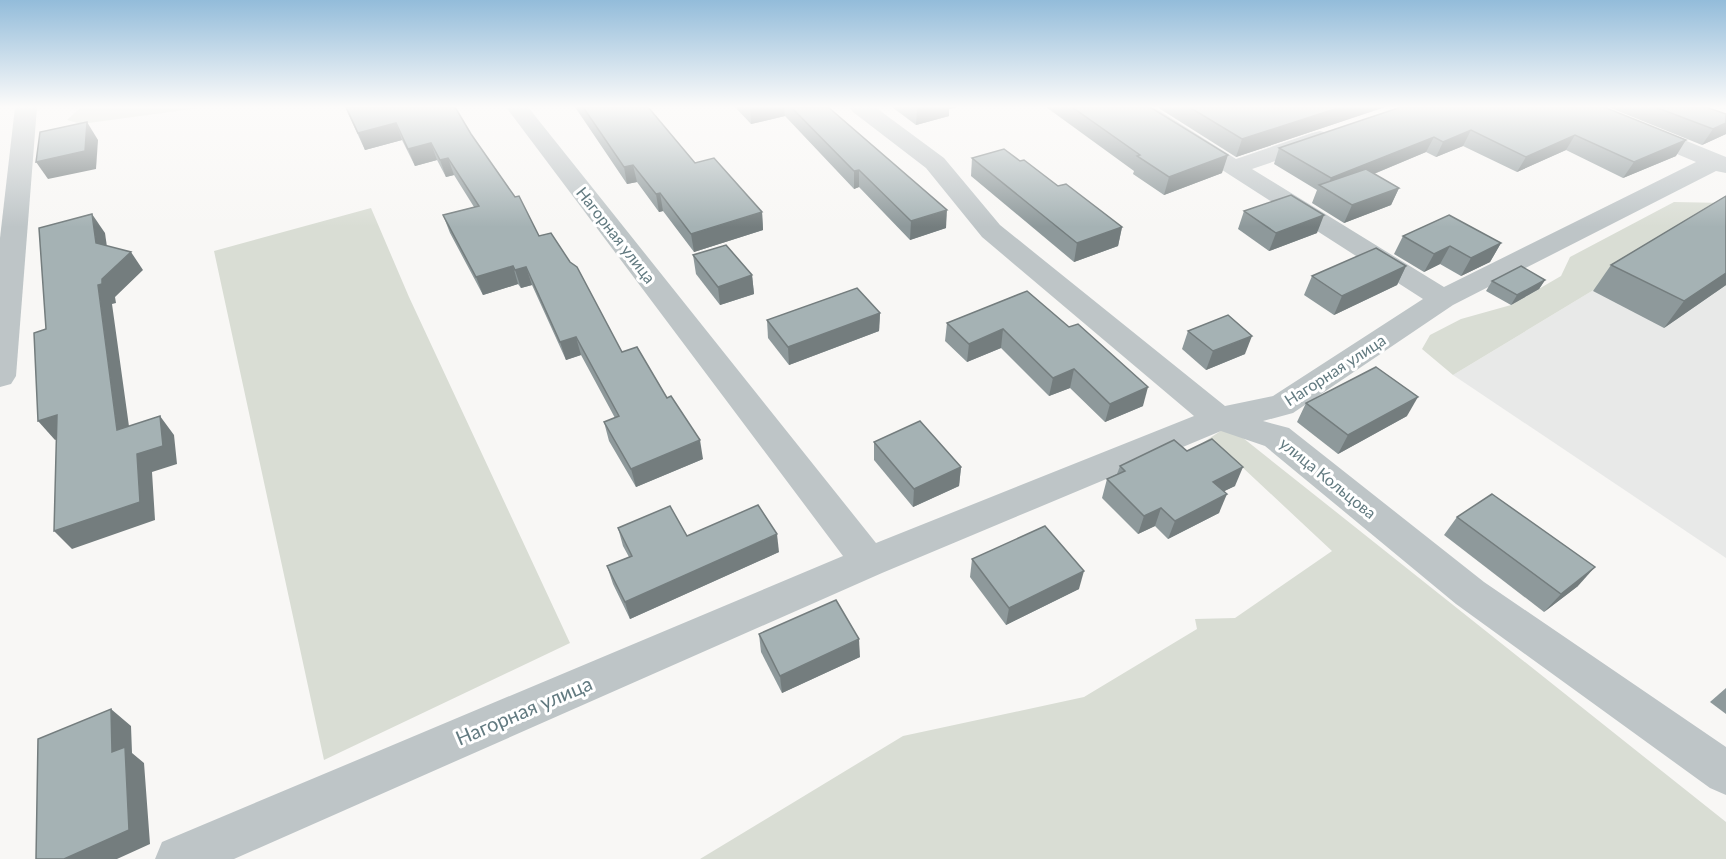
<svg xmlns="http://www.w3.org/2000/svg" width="1726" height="859" font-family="Lato,sans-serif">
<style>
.built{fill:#e8e9e8}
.green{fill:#d9ddd4}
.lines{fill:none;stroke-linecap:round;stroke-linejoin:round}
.minor{fill:#bec5c7;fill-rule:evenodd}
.wall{fill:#8e999b}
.shaded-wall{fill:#747d7e}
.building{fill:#a5b2b4;stroke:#747d7e;stroke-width:1.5}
.labels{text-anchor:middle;stroke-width:6;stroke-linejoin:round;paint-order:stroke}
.street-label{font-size:16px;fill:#627a80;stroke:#fff}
.near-street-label{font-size:20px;fill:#627a80;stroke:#fff}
</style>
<rect width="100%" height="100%" fill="#f8f7f5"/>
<!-- built -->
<path class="built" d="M1726 210V558L1453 375Z"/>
<!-- green -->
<g class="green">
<path d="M81 107H207L81 124 67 120Z"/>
<path d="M1674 202 1726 203V210L1453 375 1422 349 1430 335 1461 319 1511 305 1561 276 1570 257Z"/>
<path d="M371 208 409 297 570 643 324 760 214 251Z"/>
<path d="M1228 426 1726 822V859H700L903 736 1084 697 1197 629 1195 619 1235 618 1332 551 1225 451 1198 446Z"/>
</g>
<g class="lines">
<!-- minor -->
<g class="minor">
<path d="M15 107H37L16 376 11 384 0 387V238Z"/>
<path d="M506 107H528L876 543 1194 416 982 237 926 168 853 112 850 107H875L944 158 1000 225 1225 406 1273 396 1423 299 1132 112 1129 107H1154L1236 159 1312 133 1320 131 1328 133 1332 138 1328 143 1252 169 1444 287 1696 162 1577 112 1574 107H1603L1726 157V173L1716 171 1453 305 1293 413 1263 421 1289 428 1484 582 1726 747V795L1710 788 1456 604 1265 446 1221 431 882 573 234 859H155L162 842 843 556Z"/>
</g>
</g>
<!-- wall -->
<g class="wall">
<path d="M345 107H455L471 134 539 236 622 352 703 459 636 487 609 441 604 422 615 418 581 355 566 360 532 285 521 288 518 284 483 295 450 233 443 215 474 207 454 175 446 177 437 160 415 166 402 140 365 150Z"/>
<path d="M575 107H648L695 163 762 212 763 230 694 252 663 211 659 212 637 182 627 184Z"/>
<path d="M735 107H828L946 228 910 240 859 187 854 189 785 116 751 124Z"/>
<path d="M892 107H957L949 109V116L916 125Z"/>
<path d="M1046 107H1150L1222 173 1164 195 1133 174 1134 171Z"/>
<path d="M1157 107H1385L1236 157Z"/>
<path d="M1604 107 1676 156 1623 178 1566 150 1517 172 1463 146 1436 157 1426 152 1374 174 1399 188 1391 205 1344 223 1312 203 1317 190 1274 164 1279 148Z"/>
<path d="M1608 107H1706L1726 114V134L1702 145Z"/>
<path d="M972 158 1020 161 1122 227 1118 246 1074 262 971 176Z"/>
<path d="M1726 196V285L1664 328 1593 291 1611 265Z"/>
<path d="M1244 211 1317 233 1269 251 1238 229Z"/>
<path d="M1403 236 1501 243 1490 262 1461 276 1440 264 1424 272 1394 254Z"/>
<path d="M693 255 752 275 754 294 720 305 696 274Z"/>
<path d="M1406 266 1397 285 1334 315 1304 295 1312 276Z"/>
<path d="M1545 280 1539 289 1511 305 1486 291 1492 281Z"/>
<path d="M1027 291 1143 406 1105 422 1070 388 1049 396 1001 348 967 362 945 341 947 323Z"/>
<path d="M880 313 879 331 789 365 768 338 767 320Z"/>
<path d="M1188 331 1245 354 1206 370 1182 349Z"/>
<path d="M1306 403 1407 416 1338 454 1297 422Z"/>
<path d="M874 442 961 467 959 486 913 507 874 460Z"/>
<path d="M1187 451 1235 486 1224 491 1219 513 1168 539 1155 526 1138 534 1102 498 1107 479 1117 474 1120 466Z"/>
<path d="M1457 517 1578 586 1544 612 1444 535Z"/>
<path d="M618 528 687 536 779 552 630 619 613 584 607 566 629 557 623 546Z"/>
<path d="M972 559 1079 589 1006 625 970 577Z"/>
<path d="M759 634 860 657 782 693 761 652Z"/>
<path d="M1726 688V714L1710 702Z"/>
</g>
<!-- shaded-wall -->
<g class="shaded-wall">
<path d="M750 107H784L785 116 751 124Z"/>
<path d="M923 107H957L949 109V116L916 125 917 108Z"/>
<path d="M1341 107H1385L1236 157 1242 139Z"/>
<path d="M87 122 98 140 96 169 48 179 36 162Z"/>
<path d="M396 123 402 140 365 150 358 133Z"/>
<path d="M1726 123V134L1702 145 1713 129Z"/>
<path d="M1471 130 1463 146 1436 157 1443 142Z"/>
<path d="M1575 135 1566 150 1517 172 1526 157Z"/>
<path d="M1434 137 1426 152 1330 192 1326 190 1331 178Z"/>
<path d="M1686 140 1676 156 1623 178 1634 162Z"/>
<path d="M431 143 437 160 415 166 408 149Z"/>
<path d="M1228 155 1222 173 1164 195 1169 177Z"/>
<path d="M448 158 454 175 446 177 440 160Z"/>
<path d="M633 165 637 182 627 184 624 167Z"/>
<path d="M859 170V187L854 189V171Z"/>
<path d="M1399 188 1391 205 1344 223 1352 205Z"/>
<path d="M660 193 663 211 659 212 656 194Z"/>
<path d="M947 210 946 228 910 240 911 221Z"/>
<path d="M762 212 763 230 694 252 691 234Z"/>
<path d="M92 214 105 233 109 261 96 243Z"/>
<path d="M1324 215 1317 233 1269 251 1276 233Z"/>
<path d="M1122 227 1118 246 1074 262 1077 243Z"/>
<path d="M1501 243 1490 262 1461 276 1471 258Z"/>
<path d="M1450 246 1440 264 1424 272 1434 254Z"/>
<path d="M131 252 143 270 115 297 116 303 112 304 132 448 117 430 98 285 102 279Z"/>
<path d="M513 266 518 284 483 295 476 277Z"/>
<path d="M1406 266 1397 285 1334 315 1342 296Z"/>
<path d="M526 267 532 285 521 288 515 270Z"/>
<path d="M1726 273V285L1664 328 1684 301Z"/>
<path d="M752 275 754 294 720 305 718 287Z"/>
<path d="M1545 280 1539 289 1511 305 1517 295Z"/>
<path d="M880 313 879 331 789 365 788 347Z"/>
<path d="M1003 329 1001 348 967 362 969 344Z"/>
<path d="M1252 336 1245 354 1206 370 1213 351Z"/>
<path d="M576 337 581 355 566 360 560 342Z"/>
<path d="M1074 369 1070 388 1049 396 1053 378Z"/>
<path d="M1148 387 1143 406 1105 422 1110 404Z"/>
<path d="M1418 397 1407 416 1338 454 1348 435Z"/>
<path d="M57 415 74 433 55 440 38 421Z"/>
<path d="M160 416 174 435 177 464 152 472 155 520 72 549 54 531 137 454Z"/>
<path d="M700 440 703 459 636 487 631 469Z"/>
<path d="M961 467 959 486 913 507 914 489Z"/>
<path d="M1243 467 1235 486 1206 500 1213 482Z"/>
<path d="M1227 494 1219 513 1168 539 1175 521Z"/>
<path d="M1161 508 1155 526 1138 534 1144 516Z"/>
<path d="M777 534 779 552 630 619 625 602Z"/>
<path d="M1595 567 1578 586 1544 612 1561 594Z"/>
<path d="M1084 571 1079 589 1006 625 1009 608Z"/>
<path d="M859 639 860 657 782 693 780 676Z"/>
<path d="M111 709 131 726 132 753 144 763 150 844 117 859H64L112 752Z"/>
</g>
<!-- building -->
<g class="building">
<path d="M346 107H455L471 134 515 197 519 196 539 236 551 233 570 262 577 267 622 352 637 347 667 398 671 396 700 440 631 469 604 422 619 416 576 337 560 342 526 267 515 270 513 266 476 277 443 215 479 206 448 158 440 160 431 143 408 149 396 123 358 133Z"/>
<path d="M583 107H648L695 163 714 158 762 212 691 234 660 193 656 194 633 165 624 167Z"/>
<path d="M791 107H828L947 210 911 221 859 170 854 171Z"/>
<path d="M1072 107H1150L1228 155 1169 177 1137 156 1140 155Z"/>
<path d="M1189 107H1341L1242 139Z"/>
<path d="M1401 107H1604L1686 140 1634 162 1575 135 1526 157 1471 130 1443 142 1434 137 1331 178 1279 148Z"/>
<path d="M1655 107H1706L1726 114V123L1713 129Z"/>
<path d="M87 122 85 151 36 162 40 132Z"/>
<path d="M1004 149 1020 161 1024 160 1058 186 1066 184 1122 227 1077 243 972 158Z"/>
<path d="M1366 169 1399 188 1352 205 1319 185Z"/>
<path d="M1291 195 1324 215 1276 233 1244 211Z"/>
<path d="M1726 196V273L1684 301 1611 265Z"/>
<path d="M92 214 96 243 131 252 102 279V284L98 285 117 430 160 416 163 446 137 454 140 502 54 531 57 415 38 421 34 333 46 329 39 228Z"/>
<path d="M1449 215 1501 243 1471 258 1450 246 1434 254 1403 236Z"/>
<path d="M726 245 752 275 718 287 693 255Z"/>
<path d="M1376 248 1406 266 1342 296 1312 276Z"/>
<path d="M1521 266 1545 280 1517 295 1492 281Z"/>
<path d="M857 288 880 313 788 347 767 320Z"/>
<path d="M1027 291 1069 327 1078 324 1148 387 1110 404 1074 369 1053 378 1003 329 969 344 947 323Z"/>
<path d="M1228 315 1252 336 1213 351 1188 331Z"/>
<path d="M1376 367 1418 397 1348 435 1306 403Z"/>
<path d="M920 421 961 467 914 489 874 442Z"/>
<path d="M1212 439 1243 467 1213 482 1227 494 1175 521 1161 508 1144 516 1107 479 1125 471 1120 466 1174 440 1187 451Z"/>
<path d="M1492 494 1595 567 1561 594 1457 517Z"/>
<path d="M758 505 777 534 625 602 607 566 632 556 618 528 670 506 687 536Z"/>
<path d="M1045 526 1084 571 1009 608 972 559Z"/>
<path d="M836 600 859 639 780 676 759 634Z"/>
<path d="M111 709 112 752 125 747 129 830 64 859H36L38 739Z"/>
</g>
<!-- sky -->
<linearGradient id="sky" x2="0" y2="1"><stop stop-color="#93bcda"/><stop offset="0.47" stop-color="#fcfbfa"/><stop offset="1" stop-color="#fcfbfa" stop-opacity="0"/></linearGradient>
<rect width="1726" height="227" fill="url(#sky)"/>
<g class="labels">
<!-- street labels -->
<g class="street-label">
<text transform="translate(616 235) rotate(52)" y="6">Нагорная улица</text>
<text transform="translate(1335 370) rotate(-33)" y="6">Нагорная улица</text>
<text transform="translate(1328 478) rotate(39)" y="6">улица Кольцова</text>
</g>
<!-- near-street labels -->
<g class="near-street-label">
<text transform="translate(524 711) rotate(-23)" y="7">Нагорная улица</text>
</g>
</g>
</svg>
